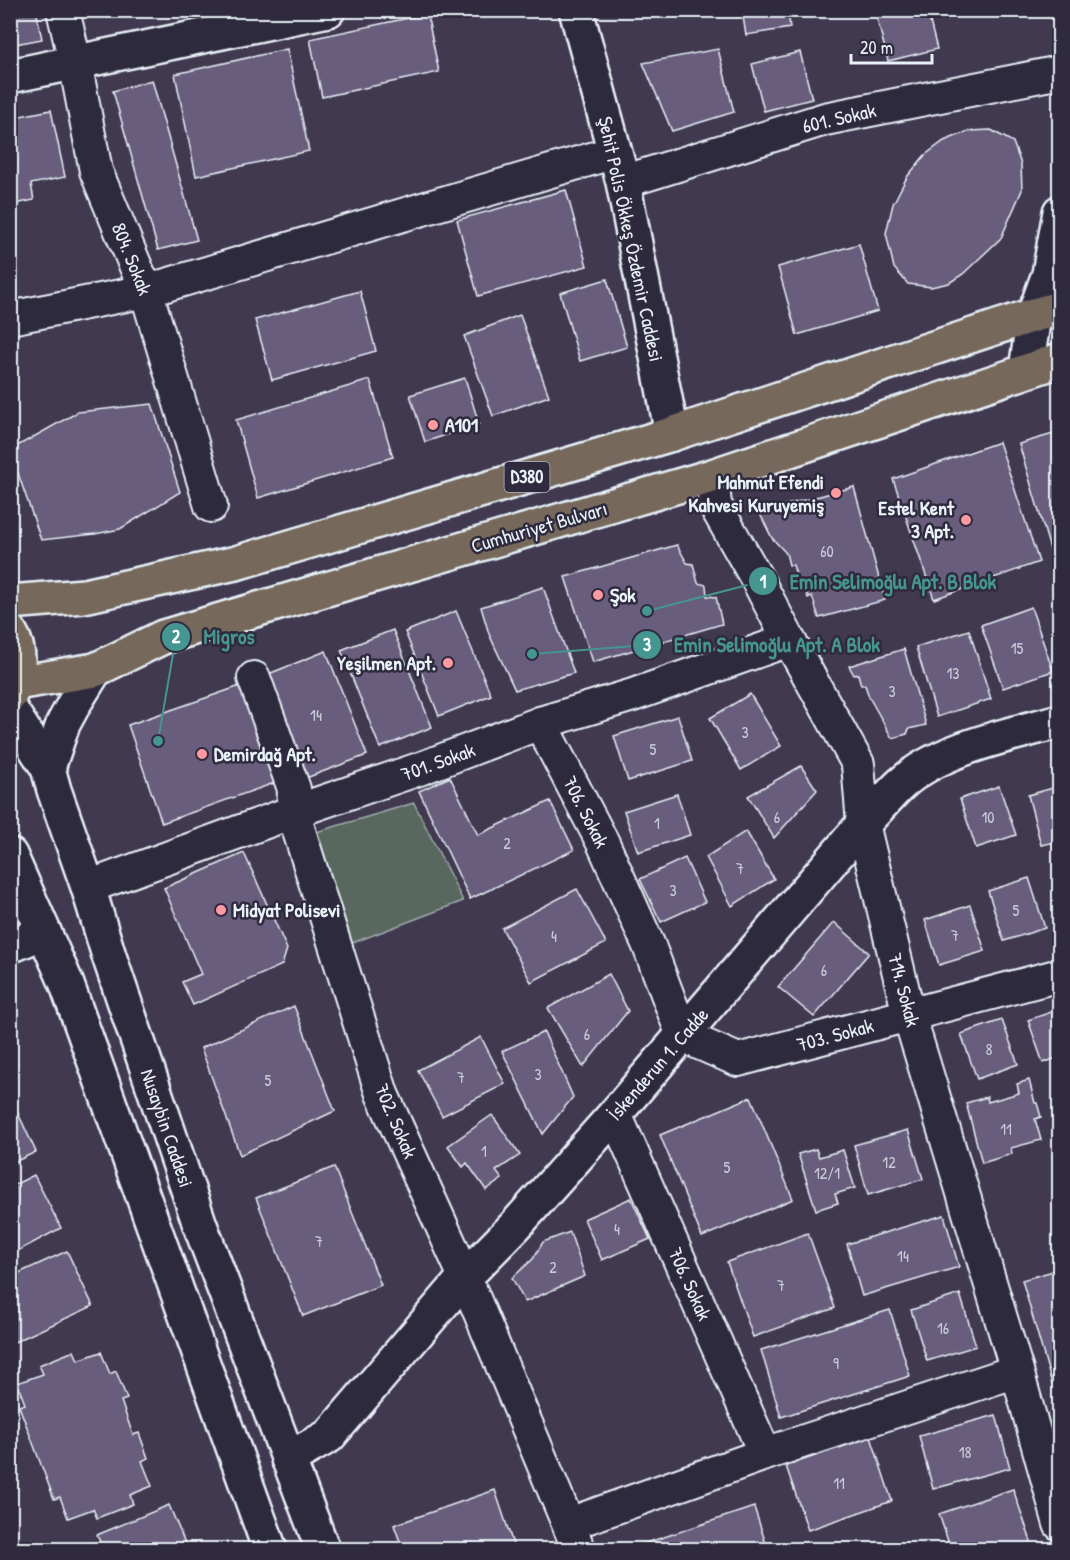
<svg xmlns="http://www.w3.org/2000/svg" width="1070" height="1560" font-family="'Patrick Hand',sans-serif">
<style>
.green{fill:#59685f;stroke:#a0acac;stroke-width:1.5}
.building{fill:#685d7b;stroke:#e8f1f8;stroke-width:1.5}
.lines{fill:none;stroke-linecap:round;stroke-linejoin:round}
.street-casing{stroke:#e8f1f8;stroke-width:36}
.secondary-casing{stroke:#e8f1f8;stroke-width:38}
.primary-casing{stroke:#e8f1f8;stroke-width:38}
.street{stroke:#2f2a3d;stroke-width:32}
.secondary{stroke:#2f2a3d;stroke-width:33}
.primary{stroke:#76695c;stroke-width:33}
.poi-dot{fill:#ff9aa2;stroke:#2f2a3d;stroke-width:2}
.labels{text-anchor:middle;stroke-width:5;stroke-linejoin:round;paint-order:stroke}
.number-label{font-size:16px;fill:#c8ccd9}
.shield{fill:#2f2a3d;stroke:#b0b5c0;stroke-width:1.5}
.shield-label{font-size:18px;font-weight:bold;fill:#e8f1f8}
.street-label{font-size:20px;fill:#e8f1f8;stroke:#2f2a3d}
.poi-label{font-size:20px;font-weight:bold;fill:#e8f1f8;stroke:#2f2a3d;text-anchor:start}
.leader{fill:none;stroke:#459590;stroke-width:2}
.callout-dot{fill:#459590;stroke:#2f2a3d;stroke-width:2}
.mark-label{font-size:18px;text-anchor:middle;font-weight:bold;fill:#fff}
.callout-label{font-size:21px;text-anchor:middle;font-weight:bold;fill:#459590;stroke:#2f2a3d;stroke-width:5;stroke-linejoin:round;paint-order:stroke}
</style>
<rect width="100%" height="100%" fill="#403950"/>
<filter id="ink" filterUnits="userSpaceOnUse"><feTurbulence type="fractalNoise" baseFrequency=".0167" numOctaves="2"/><feDisplacementMap in="SourceGraphic" scale="12" xChannelSelector="R" yChannelSelector="G"/><feConvolveMatrix kernelMatrix="1 2 1 2 8 2 1 2 1" color-interpolation-filters="sRGB"/></filter>
<g filter="url(#ink)">
<!-- green -->
<path class="green" d="M414 803 463 901 347 945 313 833Z"/>
<!-- building -->
<g class="building">
<path d="M10 10H36L42 39 10 45Z"/>
<path d="M742 10H788L790 28 746 35Z"/>
<path d="M891 10H927L937 49 888 61 876 14Z"/>
<path d="M427 14 439 72 322 97 310 39Z"/>
<path d="M287 49 309 151 196 176 175 74Z"/>
<path d="M718 49 734 112 672 131 643 63Z"/>
<path d="M800 52 812 99 764 111 752 64Z"/>
<path d="M152 80 197 240 158 250 113 91Z"/>
<path d="M51 110 65 177 31 184 34 200 10 205V118Z"/>
<path d="M991 130 1013 142 1021 164 1022 190 1001 238 963 274 949 283 931 287 908 284 894 268 886 233 893 204 907 177 925 155 944 141 969 131Z"/>
<path d="M566 190 587 266 478 296 457 220Z"/>
<path d="M859 244 878 311 797 335 778 267Z"/>
<path d="M607 279 627 347 580 361 560 293Z"/>
<path d="M360 291 376 351 272 380 255 320Z"/>
<path d="M520 315 549 396 493 416 464 336Z"/>
<path d="M465 378 479 424 425 442 410 395Z"/>
<path d="M370 380 393 457 258 498 236 420Z"/>
<path d="M152 404 180 492 120 529 95 534 41 540 10 450 78 412Z"/>
<path d="M1060 432V546L1050 549 1019 444Z"/>
<path d="M999 442 1039 562 934 599 893 479Z"/>
<path d="M854 487 885 600 819 618 812 596 808 598 803 582H798L793 565H789L786 553 772 538 759 512Z"/>
<path d="M677 545 687 563 693 564 698 583 706 585 707 596 716 597 722 624 593 662 565 577Z"/>
<path d="M543 587 574 673 515 690 489 634 481 607Z"/>
<path d="M1031 607 1053 671 1003 688 981 625Z"/>
<path d="M456 611 491 695 439 716 405 632Z"/>
<path d="M393 630 432 727 380 748 341 650Z"/>
<path d="M969 630 991 699 937 717 916 647Z"/>
<path d="M904 649 926 725 909 729 907 734 892 738 869 697 865 685H861L858 674 854 675 849 666Z"/>
<path d="M326 651 367 755 306 778 266 675Z"/>
<path d="M243 685 277 782 162 823 128 725Z"/>
<path d="M750 694 781 746 741 770 710 718Z"/>
<path d="M678 716 692 761 628 781 614 736Z"/>
<path d="M801 766 817 790 774 838 748 796Z"/>
<path d="M450 777 478 835 550 801 574 850 470 899 419 791Z"/>
<path d="M999 786 1016 835 976 848 960 799Z"/>
<path d="M1060 786V841L1041 845 1028 795Z"/>
<path d="M677 794 690 835 638 852 624 811Z"/>
<path d="M746 831 774 879 732 906 706 857Z"/>
<path d="M244 853 287 949 282 965 193 1005 182 982 201 974 164 888Z"/>
<path d="M685 858 705 902 661 922 640 879Z"/>
<path d="M1029 878 1045 928 1004 941 988 891Z"/>
<path d="M577 889 606 943 531 982 502 928Z"/>
<path d="M970 905 985 951 939 965 925 920Z"/>
<path d="M834 922 869 953 814 1017 778 987Z"/>
<path d="M609 974 628 1011 583 1067 548 1008Z"/>
<path d="M294 1006 335 1111 240 1155 201 1048Z"/>
<path d="M1060 1009V1057L1043 1063 1028 1020Z"/>
<path d="M1002 1020 1018 1064 977 1079 961 1034Z"/>
<path d="M544 1032 573 1097 543 1134 502 1051Z"/>
<path d="M481 1037 505 1084 442 1116 418 1070Z"/>
<path d="M1029 1080 1035 1103H1037L1041 1117 1035 1119 1041 1140 1011 1148 1012 1154 982 1163 966 1103 987 1097 988 1102 1019 1093 1017 1084Z"/>
<path d="M10 1096 36 1152 10 1164Z"/>
<path d="M751 1097 793 1199 702 1237 660 1135Z"/>
<path d="M492 1115 520 1155 496 1171 502 1179 486 1190 467 1163 463 1167 448 1146Z"/>
<path d="M908 1130 923 1179 868 1195 854 1145Z"/>
<path d="M816 1149 819 1157 843 1150 855 1188 835 1194 838 1203 816 1210 798 1154Z"/>
<path d="M334 1167 381 1285 303 1316 256 1198Z"/>
<path d="M34 1175 61 1228 10 1255V1187Z"/>
<path d="M631 1198 650 1239 602 1260 584 1219Z"/>
<path d="M944 1215 959 1267 862 1296 847 1244Z"/>
<path d="M570 1232 585 1276 525 1302 512 1278 533 1259 543 1242Z"/>
<path d="M808 1233 835 1308 753 1337 727 1262Z"/>
<path d="M67 1251 93 1306 10 1344V1277Z"/>
<path d="M1060 1269V1390L1054 1391 1022 1280Z"/>
<path d="M960 1294 976 1346 927 1361 911 1310Z"/>
<path d="M890 1310 910 1376 781 1417 761 1350Z"/>
<path d="M74 1351 78 1360 101 1352 110 1374 116 1371 127 1399 121 1401 133 1435 139 1433 148 1458 142 1461 152 1486 130 1495 133 1504 97 1518 93 1509 68 1518 60 1497 54 1499 19 1406 25 1404 17 1383 43 1374 39 1365Z"/>
<path d="M996 1415 1010 1468 933 1489 919 1436Z"/>
<path d="M871 1437 892 1501 808 1530 786 1466Z"/>
<path d="M1013 1489 1033 1547 1027 1550H951L939 1514Z"/>
<path d="M495 1490 515 1550H403L394 1525Z"/>
<path d="M169 1505 188 1550H104L97 1535Z"/>
<path d="M754 1507 768 1550H638L637 1546Z"/>
</g>
<g class="lines">
<defs>
<g id="street">
<path d="M63 10 75 62 96 171 146 291 211 506"/>
<path d="M623 182 825 119 1060 72"/>
<path d="M10 318 146 291 615 152"/>
<path d="M712 476 715 505 757 579 789 640 858 764 863 824 909 1015 1017 1371 1060 1524"/>
<path d="M254 678 294 789 293 812 382 1094 465 1277 579 1550"/>
<path d="M540 723 603 843 649 946 683 1036 738 1060 1060 975"/>
<path d="M88 887 293 812 419 769 540 723 633 695 789 640"/>
<path d="M615 1114 765 1454"/>
<path d="M569 1524 765 1454 1017 1371"/>
</g>
<g id="secondary">
<path d="M576 10 623 182 672 434"/>
<path d="M10 76 328 10"/>
<path d="M1026 370 1034 315 1049 274 1060 212"/>
<path d="M10 709 48 768 54 790 88 887 109 956 200 1225 323 1550"/>
<path d="M48 768 63 724 75 702 95 670"/>
<path d="M10 855 66 982 270 1550"/>
<path d="M10 946 44 932"/>
<path d="M288 1459 329 1436 465 1277 515 1226 615 1114 863 824C876 811 888 796 901 784 940 748 1010 735 1060 721"/>
</g>
<g id="primary">
<path d="M10 602 84 596 236 563 672 434 1034 315 1060 308"/>
<path d="M10 632C22 651 20 676 10 695"/>
<path d="M16 683 95 670 163 637 712 476 1060 360"/>
</g>
</defs>
<!-- street casing -->
<use href="#street" class="street-casing"/>
<!-- secondary casing -->
<use href="#secondary" class="secondary-casing"/>
<!-- primary casing -->
<use href="#primary" class="primary-casing"/>
<!-- street -->
<use href="#street" class="street"/>
<!-- secondary -->
<use href="#secondary" class="secondary"/>
<!-- primary -->
<use href="#primary" class="primary"/>
</g>
</g>
<!-- markers -->
<g class="poi-dot">
<circle cx="433" cy="425" r="6"/>
<circle cx="836" cy="493" r="6"/>
<circle cx="966" cy="520" r="6"/>
<circle cx="598" cy="595" r="6"/>
<circle cx="448" cy="663" r="6"/>
<circle cx="202" cy="754" r="6"/>
<circle cx="221" cy="910" r="6"/>
</g>
<g class="labels">
<!-- number labels -->
<g class="number-label">
<text x="827" y="557">60</text>
<text x="1017" y="654">15</text>
<text x="953" y="679">13</text>
<text x="892" y="697">3</text>
<text x="316" y="721">14</text>
<text x="745" y="738">3</text>
<text x="653" y="755">5</text>
<text x="777" y="823">6</text>
<text x="988" y="823">10</text>
<text x="657" y="829">1</text>
<text x="507" y="849">2</text>
<text x="740" y="874">7</text>
<text x="673" y="896">3</text>
<text x="1016" y="916">5</text>
<text x="955" y="941">7</text>
<text x="554" y="942">4</text>
<text x="824" y="976">6</text>
<text x="587" y="1040">6</text>
<text x="989" y="1055">8</text>
<text x="538" y="1080">3</text>
<text x="461" y="1083">7</text>
<text x="268" y="1086">5</text>
<text x="1006" y="1135">11</text>
<text x="484" y="1157">1</text>
<text x="889" y="1168">12</text>
<text x="727" y="1173">5</text>
<text x="827" y="1179">12/1</text>
<text x="617" y="1235">4</text>
<text x="319" y="1247">7</text>
<text x="903" y="1262">14</text>
<text x="553" y="1273">2</text>
<text x="781" y="1291">7</text>
<text x="943" y="1334">16</text>
<text x="836" y="1369">9</text>
<text x="965" y="1458">18</text>
<text x="839" y="1489">11</text>
</g>
<!-- shield labels -->
<rect class="shield" x="504.5" y="462" width="45" height="30" rx="4.5"/>
<g class="shield-label">
<text x="527" y="483">D380</text>
</g>
<!-- street labels -->
<g class="street-label">
<text transform="translate(839 118) rotate(-13)" y="7">601. Sokak</text>
<text transform="translate(631 239) rotate(78)" y="7">Şehit Polis Ökkeş Özdemir Caddesi</text>
<text transform="translate(132 259) rotate(68)" y="7">804. Sokak</text>
<text transform="translate(539 527) rotate(-16)" y="7">Cumhuriyet Bulvarı</text>
<text transform="translate(438 762) rotate(-20)" y="7">701. Sokak</text>
<text transform="translate(586 812) rotate(63)" y="7">706. Sokak</text>
<text transform="translate(904 990) rotate(75)" y="7">714. Sokak</text>
<text transform="translate(835 1035) rotate(-15)" y="7">703. Sokak</text>
<text transform="translate(658 1064) rotate(-49)" y="7">İskenderun 1. Cadde</text>
<text transform="translate(396 1121) rotate(67)" y="7">702. Sokak</text>
<text transform="translate(167 1128) rotate(71)" y="7">Nusaybin Caddesi</text>
<text transform="translate(690 1284) rotate(66)" y="7">706. Sokak</text>
</g>
<!-- poi labels -->
<g class="poi-label">
<text x="445" y="432">A101</text>
<text x="824" y="489" text-anchor="end">Mahmut Efendi<tspan x="824" dy="23">Kahvesi Kuruyemiş</tspan></text>
<text x="954" y="515" text-anchor="end">Estel Kent<tspan x="954" dy="23">3 Apt.</tspan></text>
<text x="610" y="602">Şok</text>
<text x="436" y="670" text-anchor="end">Yeşilmen Apt.</text>
<text x="214" y="761">Demirdağ Apt.</text>
<text x="233" y="917">Midyat Polisevi</text>
</g>
</g>
<!-- callouts -->
<path class="leader" d="M647 611L763 581M158 741L176 637M532 654L647 645"/>
<g class="callout-dot">
<circle cx="647" cy="611" r="6"/>
<circle cx="158" cy="741" r="6"/>
<circle cx="532" cy="654" r="6"/>
<circle cx="763" cy="581" r="15"/>
<circle cx="176" cy="637" r="15"/>
<circle cx="647" cy="645" r="15"/>
</g>
<g class="mark-label">
<text x="763" y="588">1</text>
<text x="176" y="643">2</text>
<text x="647" y="651">3</text>
</g>
<g class="callout-label">
<text x="893" y="589">Emin Selimoğlu Apt. B Blok</text>
<text x="229" y="644">Migros</text>
<text x="777" y="652">Emin Selimoğlu Apt. A Blok</text>
</g>
<!-- margin -->
<rect width="1070" height="1560" fill="none" stroke="#2f2a3d" stroke-width="36"/>
<rect x="18" y="18" width="1034" height="1524" fill="none" stroke="#e8f1f8" stroke-width="2" filter="url(#ink)"/>
<!-- scale -->
<path d="M851 54v9h81v-9" fill="none" stroke="#e8f1f8" stroke-width="3"/>
<text x="860" y="54" font-size="18" fill="#e8f1f8" stroke="#2f2a3d" stroke-width="4.5" paint-order="stroke">20 m</text>
</svg>
